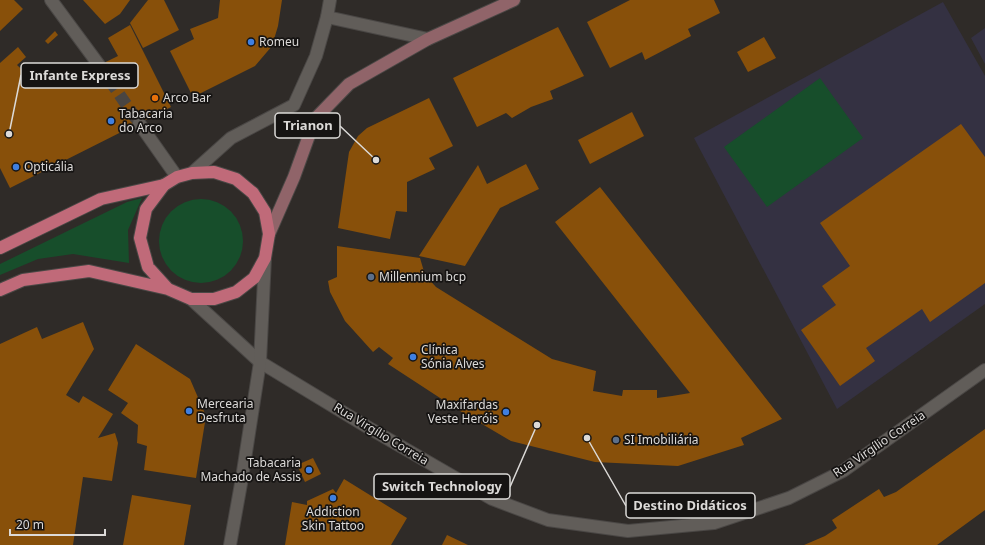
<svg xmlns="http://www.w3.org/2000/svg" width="985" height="545" font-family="'Noto Sans',sans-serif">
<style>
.education{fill:#343142}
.green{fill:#174e2b}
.building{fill:#88500a}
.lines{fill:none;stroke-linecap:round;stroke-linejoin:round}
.street-tunnel{stroke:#494542;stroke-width:12;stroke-dasharray:12 6;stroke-linecap:butt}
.lane-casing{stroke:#4a4745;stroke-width:14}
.street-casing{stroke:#4a4745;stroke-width:14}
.secondary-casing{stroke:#4a4745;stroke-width:14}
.primary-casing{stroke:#4a4745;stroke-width:14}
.lane{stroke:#615d59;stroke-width:12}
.street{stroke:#615d59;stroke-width:12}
.secondary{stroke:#906469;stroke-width:12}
.primary{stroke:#c06a79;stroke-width:12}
.shop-dot{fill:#3f7fe0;stroke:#161413;stroke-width:1.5}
.food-dot{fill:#e8710a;stroke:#161413;stroke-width:1.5}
.service-dot{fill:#5c6f8a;stroke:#161413;stroke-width:1.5}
.labels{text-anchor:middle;stroke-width:3.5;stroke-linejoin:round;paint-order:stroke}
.poi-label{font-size:12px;fill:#dcdad8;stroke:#161413;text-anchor:start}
.street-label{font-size:12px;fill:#dcdad8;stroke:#161413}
.leader{fill:none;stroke:#dcdad8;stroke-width:1.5}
.callout-dot{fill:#dcdad8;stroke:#161413;stroke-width:1.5}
.callout{fill:#161413;stroke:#dcdad8;stroke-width:1.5}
.callout-label{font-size:13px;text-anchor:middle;font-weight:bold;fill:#dcdad8}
</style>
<rect width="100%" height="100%" fill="#2f2b28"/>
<!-- education -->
<g class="education">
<path d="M943 2 985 76V304L837 409 694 138Z"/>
<path d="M985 28V64L971 38Z"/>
</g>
<!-- green -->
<g class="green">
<path d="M820 78 863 138 767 207 724 147Z"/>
<path d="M142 198 128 230 129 263 73 254 38 259 0 275V264L127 202Z"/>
<circle cx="201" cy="241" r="42"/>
</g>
<!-- building -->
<g class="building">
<path d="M0 0H14L23 9 0 31Z"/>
<path d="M83 0H130L120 14 105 24Z"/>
<path d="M148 0H164L179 30 143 48 130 23Z"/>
<path d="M220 0H282L278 26 272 46 255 66 193 97 170 51 194 39 190 29 218 18Z"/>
<path d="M630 0H714L720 13 688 29 691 36 645 60 642 52 610 68 587 22Z"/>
<path d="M130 25 171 107 10 188 0 168V63L18 47 26 57 17 65 38 85 63 72 67 81 118 56 108 38Z"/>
<path d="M558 27 584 76 550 91 553 99 531 107 512 118 506 113 477 127 453 78Z"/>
<path d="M55 31 58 35 48 44 45 41Z"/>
<path d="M764 37 776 58 748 72 737 52Z"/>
<path d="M429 98 453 146 429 158 435 169 407 182V212L396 211 390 239 338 228 349 152 358 136 367 128Z"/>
<path d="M632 112 644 136 590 164 578 140Z"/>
<path d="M961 124 985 157V283L930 322 922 309 866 348 875 361 840 386 801 330 836 305 822 286 850 266 820 223Z"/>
<path d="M526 164 539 189 500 208 465 266 419 256 478 165 487 184Z"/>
<path d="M600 187 782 419 741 438 744 445 678 466 595 462 511 441 460 411 388 364 393 358 379 347 373 352 345 321 330 292 328 281 337 277V246L420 258 425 275 436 287 552 359 596 371 593 391 622 396 623 390H657V398L672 396 690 393 555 222Z"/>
<path d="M83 322 94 349 66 395 79 403 83 396 113 414 98 438 115 433 118 443 112 481 83 477 73 545H0V344L37 327 42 339Z"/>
<path d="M136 344 190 379 206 416 196 478 144 470 147 446 137 443 138 425 121 413 128 403 108 390Z"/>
<path d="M985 429V510L937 545H804L825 536 837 528 832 520 879 489 884 497 896 492Z"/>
<path d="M313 458 321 474 305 482 297 465Z"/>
<path d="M344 479 407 518 391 545H285L292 502 307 505V501L333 489 336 493Z"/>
<path d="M132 495 191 505 184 545H123Z"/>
<path d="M447 535 468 545H442Z"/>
</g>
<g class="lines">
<!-- street-tunnel -->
<path class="street-tunnel" d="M99 65 139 123"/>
<defs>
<path id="lane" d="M327 17 428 39"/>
<g id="street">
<path d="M51 0 99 65"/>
<path d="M139 123 177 177"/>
<path d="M192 173 231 138 294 105 316 56 327 17 330 0"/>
<path d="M191 299 260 362 369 428 492 499 548 520 628 531 714 523 789 498 843 471 985 370"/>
<path d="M230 545 242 478 260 362 265 258"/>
</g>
<path id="secondary" d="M269 234 294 177 315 119 349 84 428 39 514 0"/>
<g id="primary">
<path d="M0 248 101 199 164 185"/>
<path d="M0 290 23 280 89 271 168 289 191 299H214L236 292 254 278 265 258 269 234 265 212 253 193 236 179 214 172 192 173 177 177 164 185 146 209 140 238 148 267 168 289"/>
</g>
</defs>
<!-- lane casing -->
<use href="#lane" class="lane-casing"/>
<!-- street casing -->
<use href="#street" class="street-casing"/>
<!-- secondary casing -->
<use href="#secondary" class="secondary-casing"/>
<!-- primary casing -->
<use href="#primary" class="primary-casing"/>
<!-- lane -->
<use href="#lane" class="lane"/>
<!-- street -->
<use href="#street" class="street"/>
<!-- secondary -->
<use href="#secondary" class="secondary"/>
<!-- primary -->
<use href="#primary" class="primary"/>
</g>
<!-- markers -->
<g class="shop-dot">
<circle cx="251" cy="42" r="4"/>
<circle cx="111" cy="121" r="4"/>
<circle cx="16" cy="167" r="4"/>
<circle cx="413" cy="357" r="4"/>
<circle cx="189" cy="411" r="4"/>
<circle cx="506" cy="412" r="4"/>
<circle cx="309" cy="470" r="4"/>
<circle cx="333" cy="498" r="4"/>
</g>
<circle class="food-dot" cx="155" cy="98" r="4"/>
<g class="service-dot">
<circle cx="371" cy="277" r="4"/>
<circle cx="616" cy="440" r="4"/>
</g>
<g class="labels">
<!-- poi labels -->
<g class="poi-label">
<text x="259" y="46">Romeu</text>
<text x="163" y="102">Arco Bar</text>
<text x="119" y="118">Tabacaria<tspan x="119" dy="14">do Arco</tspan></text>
<text x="24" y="171">Opticália</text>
<text x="379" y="281">Millennium bcp</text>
<text x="421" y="354">Clínica<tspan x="421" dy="14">Sónia Alves</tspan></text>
<text x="197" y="408">Mercearia<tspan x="197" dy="14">Desfruta</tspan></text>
<text x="498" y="409" text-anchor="end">Maxifardas<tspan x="498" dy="14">Veste Heróis</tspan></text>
<text x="624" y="444">SI Imobiliária</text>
<text x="301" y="467" text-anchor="end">Tabacaria<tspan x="301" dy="14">Machado de Assis</tspan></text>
<text x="333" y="516" text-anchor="middle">Addiction<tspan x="333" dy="14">Skin Tattoo</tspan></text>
</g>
<!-- street labels -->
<g class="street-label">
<text transform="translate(381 434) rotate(31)" y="4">Rua Virgílio Correia</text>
<text transform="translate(879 444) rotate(-34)" y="4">Rua Virgílio Correia</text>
</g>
</g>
<!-- callouts -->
<path class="leader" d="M9 134L21 75M376 160L340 126M537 425L510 487M587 438L626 506"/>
<g class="callout-dot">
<circle cx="9" cy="134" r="4"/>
<circle cx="376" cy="160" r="4"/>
<circle cx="537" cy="425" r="4"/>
<circle cx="587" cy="438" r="4"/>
</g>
<g class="callout">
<rect x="21" y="63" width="117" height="25" rx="4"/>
<rect x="275" y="113" width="65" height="25" rx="4"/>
<rect x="374" y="474" width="136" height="25" rx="4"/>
<rect x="626" y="493" width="129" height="25" rx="4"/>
</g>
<g class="callout-label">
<text x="80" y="80">Infante Express</text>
<text x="308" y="130">Trianon</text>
<text x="442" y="491">Switch Technology</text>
<text x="690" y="510">Destino Didáticos</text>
</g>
<!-- scale -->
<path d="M10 529v6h95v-6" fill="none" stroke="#dcdad8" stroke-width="2"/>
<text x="16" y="529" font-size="12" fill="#dcdad8" stroke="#161413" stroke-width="3" paint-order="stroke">20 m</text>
</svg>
